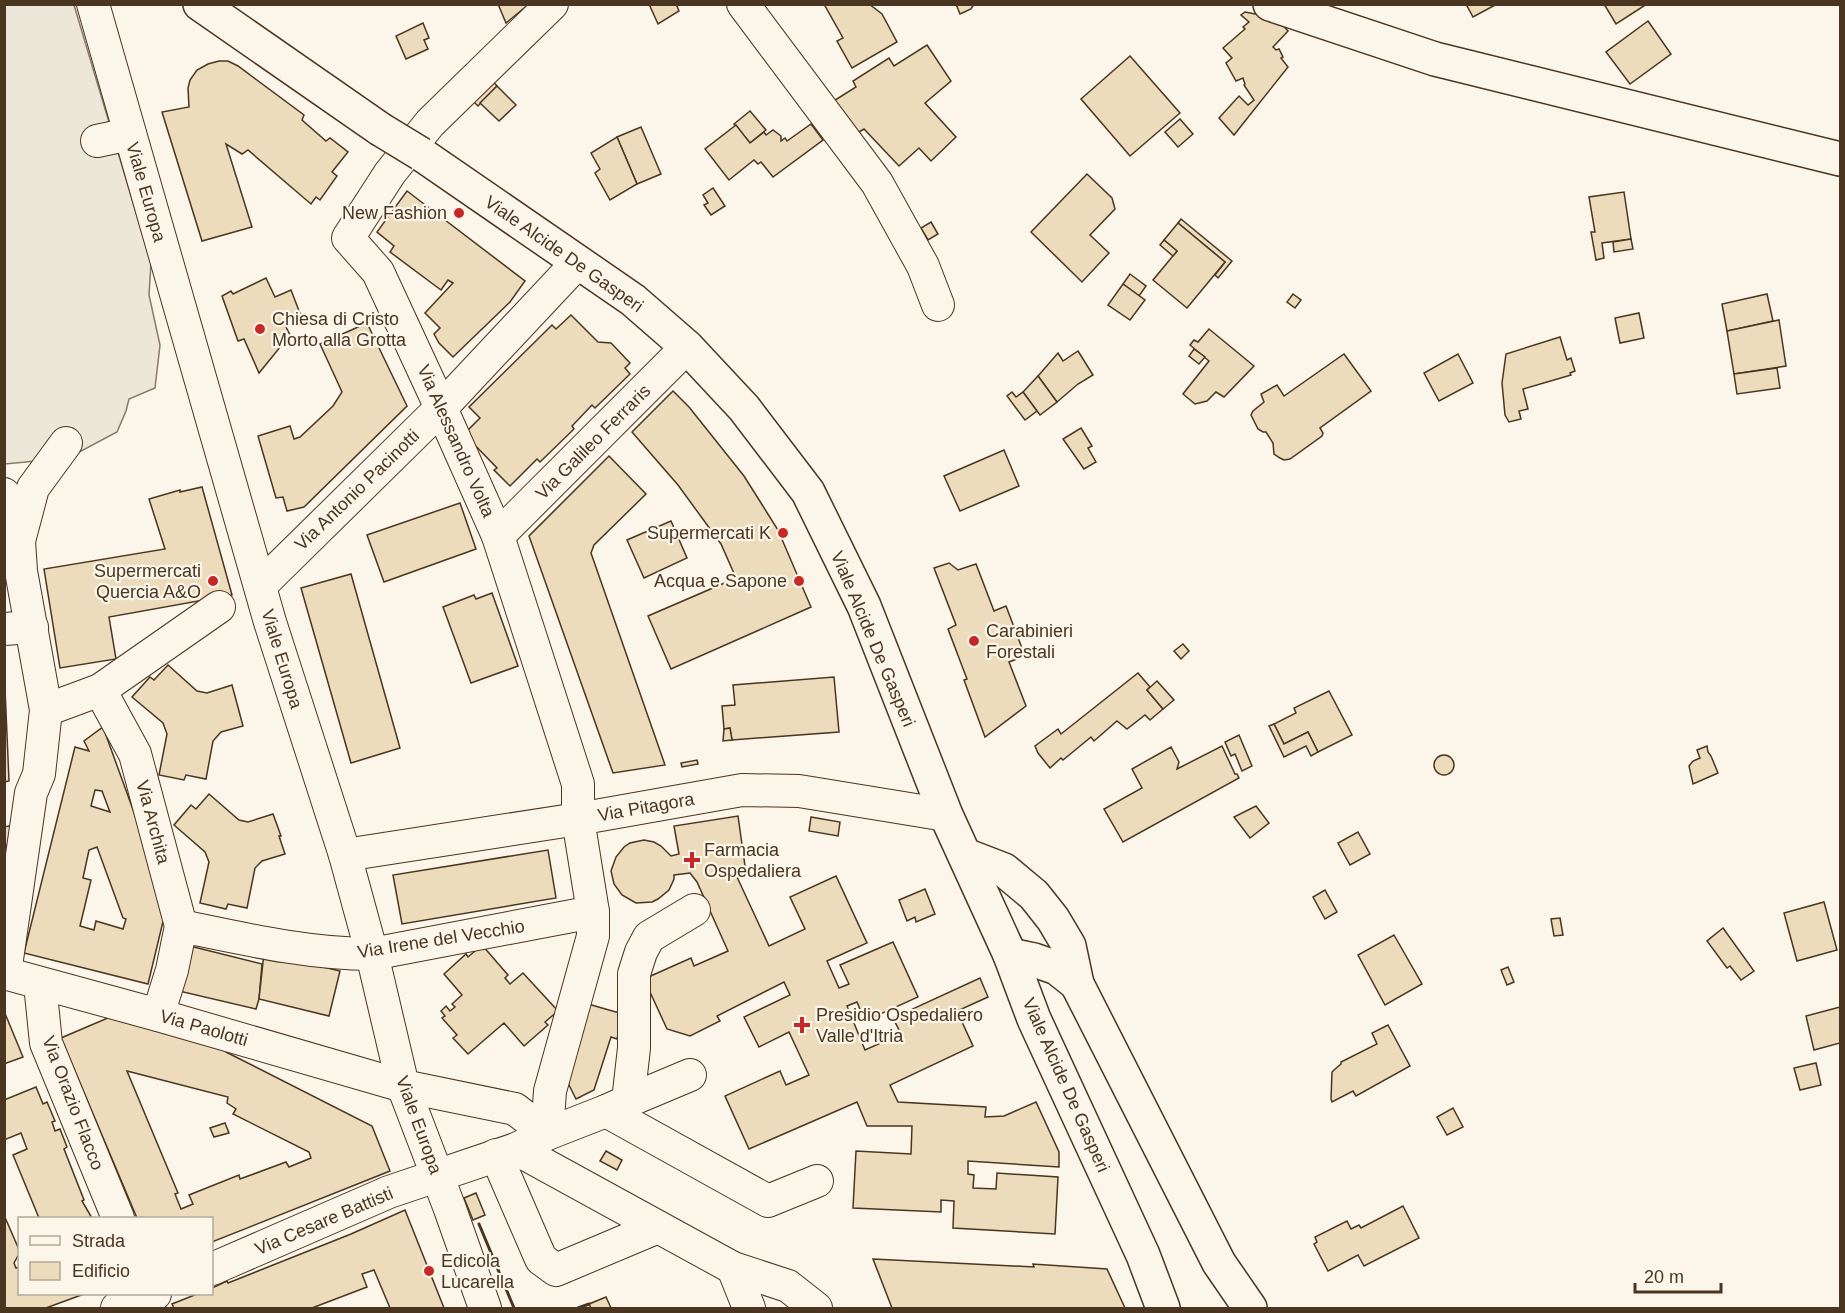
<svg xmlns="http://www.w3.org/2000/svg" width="1845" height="1313" font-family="Arial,sans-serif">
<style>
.parking{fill:#ede7d9;stroke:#887966;stroke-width:1.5}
.building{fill:#ecdcbc;stroke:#4a3520;stroke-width:1.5;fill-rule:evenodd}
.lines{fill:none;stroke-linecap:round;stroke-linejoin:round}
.minor-casing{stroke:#4a3520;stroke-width:34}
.major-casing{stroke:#4a3520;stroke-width:36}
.minor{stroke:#fbf6e9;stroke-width:32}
.major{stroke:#fbf6e9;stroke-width:33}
.major-bridge-casing{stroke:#4a3520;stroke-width:36;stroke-linecap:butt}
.major-bridge{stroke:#fbf6e9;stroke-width:33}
.wall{stroke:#4a3520;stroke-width:3}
.poi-dot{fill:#c62828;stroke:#fbf6e9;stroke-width:2}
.labels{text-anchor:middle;stroke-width:4.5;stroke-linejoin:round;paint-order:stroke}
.street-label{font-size:18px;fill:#4a3520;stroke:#fbf6e9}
.poi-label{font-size:18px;fill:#4a3520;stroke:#fbf6e9;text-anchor:start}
</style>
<rect width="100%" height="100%" fill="#fbf6e9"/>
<!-- parking -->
<path class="parking" d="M5 5H74L151 263 149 295 160 345 155 388 129 399 126 411 117 432 68 458 5 464Z"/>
<!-- building -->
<g class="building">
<path d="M498 4H529L506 23Z"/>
<path d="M649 4H676L679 11 658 24Z"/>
<path d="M824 4H869L882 14 897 42 852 68 837 41 843 38Z"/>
<path d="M956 4H974L971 9 960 14Z"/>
<path d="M1466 4H1497L1473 17Z"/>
<path d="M1604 4H1647L1616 24Z"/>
<path d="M1245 12 1276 18 1288 31 1273 47 1276 50 1279 49 1283 57 1281 58 1288 67 1234 135 1219 118 1239 96 1248 105 1254 100 1244 85 1245 84 1243 78 1236 81 1226 63 1232 58 1223 48 1245 29 1243 27 1249 22 1241 15Z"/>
<path d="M1648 21 1671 54 1630 84 1606 52Z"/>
<path d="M423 23 429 38 424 40 428 49 406 59 396 36Z"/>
<path d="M927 45 951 81 925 103 956 137 931 161 919 148 899 166 864 129 854 135 832 102 856 87 853 81 889 58 894 66Z"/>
<path d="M1130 56 1180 113 1130 156 1081 99Z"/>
<path d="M219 61H228L238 66 304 115 302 120 326 141 330 138 348 152 332 172 337 176 320 200 316 197 311 204 248 150 242 154 226 144 252 227 202 241 162 112 189 107 188 88 190 80 197 70 208 64Z"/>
<path d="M490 78 497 86 478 106 470 98Z"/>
<path d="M497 86 516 105 499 121 480 103Z"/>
<path d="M750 111 766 130 750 143 734 124Z"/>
<path d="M1180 119 1193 134 1178 147 1165 132Z"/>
<path d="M811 124 823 140 773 177 761 162 758 164 754 160 729 180 705 149 736 125 750 143 764 132 766 135 773 130 781 136V141L785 138 787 141Z"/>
<path d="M641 127 661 174 637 184 617 137Z"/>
<path d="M617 137 637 184 610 200 595 173 600 169 591 153Z"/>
<path d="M1087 174 1112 198 1115 209 1090 235 1109 253 1082 282 1031 232Z"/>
<path d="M713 188 725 206 711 215 704 205 708 203 703 195Z"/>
<path d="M407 191 525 281 510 302 453 357 439 343 434 334 440 328 425 313 453 283 448 280 441 290 390 252 394 246 377 232Z"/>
<path d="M1624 192 1631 239 1602 243 1604 258 1596 260 1591 232H1595L1589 197Z"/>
<path d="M1181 219 1232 261 1218 278 1215 275 1225 262 1178 223Z"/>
<path d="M931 222 938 234 928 240 921 228Z"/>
<path d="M1178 223 1225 262 1187 308 1153 280 1177 251 1164 240Z"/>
<path d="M1631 239 1633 249 1614 252 1613 242Z"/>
<path d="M1164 240 1177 251 1173 256 1160 245Z"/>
<path d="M1130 274 1146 286 1139 296 1123 284Z"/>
<path d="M266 278 275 297 291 290 301 316 284 323 290 335 259 373 244 339 238 341 222 296 231 291 233 294Z"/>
<path d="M1123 284 1145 300 1130 320 1108 305Z"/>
<path d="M1293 294 1301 300 1295 308 1287 302Z"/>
<path d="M1767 294 1773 321 1727 331 1722 304Z"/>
<path d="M1639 313 1644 338 1620 343 1615 318Z"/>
<path d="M571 315 598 342 611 343 613 345 630 363 625 368 630 374 595 408 592 405 572 426 574 429 540 462 537 459 510 486 494 470 497 468 464 434 480 418 469 407 552 325 556 329Z"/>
<path d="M1779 320 1786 366 1734 374 1727 331Z"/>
<path d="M367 323 407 406 304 507 287 511 283 497 276 498 258 436 290 426 294 439 300 437 333 406 342 392 320 344Z"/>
<path d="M1209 329 1254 366 1224 397 1216 392 1207 401 1195 404 1183 394 1209 361 1190 345 1194 340 1198 342Z"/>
<path d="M1560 337 1567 360 1571 358 1575 371 1570 373 1571 375 1523 389 1528 409 1519 411 1521 419 1509 422 1505 415 1502 383 1506 354Z"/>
<path d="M1194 349 1205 357 1199 364 1189 356Z"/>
<path d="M1078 351 1093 375 1078 384 1057 402 1038 376 1058 353 1063 361Z"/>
<path d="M1344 354 1371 391 1320 428 1323 433 1322 436 1290 459 1284 460 1280 458 1274 454 1273 443 1266 432H1263L1258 429 1251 415 1253 411 1264 402 1261 394 1277 385 1284 396Z"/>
<path d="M1458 354 1473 383 1439 401 1424 373Z"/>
<path d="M1777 368 1780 388 1737 394 1734 374Z"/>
<path d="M1038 376 1057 402 1040 415 1023 392Z"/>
<path d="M673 391 689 407 744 476 778 530 811 607 671 669 648 616 736 578 721 544 678 485 632 432Z"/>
<path d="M1012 392 1016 397 1023 392 1037 411 1025 420 1007 396Z"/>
<path d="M1081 428 1092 446 1088 448 1096 462 1084 469 1063 439Z"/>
<path d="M1004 450 1019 486 960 511 944 476Z"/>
<path d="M609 456 646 494 594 545 591 553 665 765 613 773 529 536Z"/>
<path d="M202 487 232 595 109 617 116 659 60 668 44 569 165 549 149 499 180 490V492Z"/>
<path d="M460 503 476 549 384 582 367 535Z"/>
<path d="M671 521 687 558 644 578 627 540Z"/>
<path d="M949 563 958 570 976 564 994 611 1006 606 1025 656 1009 662 1026 706 985 737 964 680 967 679 948 629 956 625 934 568Z"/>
<path d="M351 574 400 748 351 763 301 588Z"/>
<path d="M492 593 518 666 471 683 443 607 474 595 476 599Z"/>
<path d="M1183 644 1189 651 1181 659 1174 651Z"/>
<path d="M4 665 9 781 4 782Z"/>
<path d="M168 665 197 691 207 693 232 685 243 726 221 732 213 741 206 779 186 775 184 780 159 775 167 734 163 723 132 697 150 677 154 680Z"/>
<path d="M1138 673 1150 687 1147 690 1163 709 1150 720 1145 715 1127 729 1117 721 1094 741 1091 737 1063 760 1061 758 1050 768 1038 753 1035 746 1058 729 1061 734Z"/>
<path d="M834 677 839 732 732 740 730 728 724 729 722 706 735 705 733 685Z"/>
<path d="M1157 681 1174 700 1163 709 1147 690Z"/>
<path d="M1329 691 1352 735 1318 752 1308 732 1284 744 1274 724 1296 713 1294 708Z"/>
<path d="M1274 724 1284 744 1308 732 1318 752 1311 756 1306 746 1284 757 1269 726Z"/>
<path d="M103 727 164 895 166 909 148 984 24 953 75 747 89 751 84 741ZM95 790 102 791 110 812 91 806ZM97 847 123 918 126 919 123 929 96 921 94 930 80 926 91 880 83 878 89 850Z"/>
<path d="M730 728 732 740 723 741 724 729Z"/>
<path d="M1239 735 1252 766 1242 771 1235 754 1231 756 1225 742Z"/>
<path d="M1222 746 1235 774H1237L1239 778 1123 842 1104 809 1142 788 1132 769 1171 747 1179 762 1177 769Z"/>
<path d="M1707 746 1708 752 1711 756 1718 773 1693 784 1689 766 1693 761 1700 758 1697 750Z"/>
<circle cx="1444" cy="765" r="10"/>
<path d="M697 760 698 764 682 767 681 763Z"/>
<path d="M209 794 239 820 248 822 273 814 281 836H279L285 854 262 861 255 868 247 908 228 904 226 909 200 903 209 862 205 852 174 825 191 805 196 809Z"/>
<path d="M1256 806 1269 823 1250 838 1234 817Z"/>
<path d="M738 816 746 873 737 877 769 946 805 929 790 897 836 876 867 943 827 961 839 988 849 984 840 965 893 942 918 997 865 1021 857 1002 847 1006 865 1050 901 1034 893 1018 980 978 988 997 957 1011 973 1046 890 1085 898 1102 986 1107 985 1117 1004 1116 1036 1102 1059 1152V1167L968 1161V1174L974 1175 973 1188 996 1189 997 1173 1058 1177 1055 1234 953 1228 954 1201 941 1200V1212L853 1208 856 1151 911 1154 912 1126H867L857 1102 749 1149 725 1096 780 1071 786 1085 809 1075 789 1032 759 1047 744 1017 790 995 784 982 717 1016 720 1021 690 1036 667 1029 644 979 691 958 694 966 728 951 697 882 690 873 674 875V879L669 890 658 899 652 902 636 903 622 895 614 884 611 871 616 857 624 847 630 843 644 840 654 842 661 846 671 856 679 854 674 826Z"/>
<path d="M811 817 840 822 838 836 809 831Z"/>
<path d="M9 826 12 828 4 857V827Z"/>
<path d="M1358 832 1370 854 1350 865 1338 843Z"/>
<path d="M548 850 556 898 402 924 393 875Z"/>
<path d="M925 889 935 914 916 922 915 917 907 921 899 900Z"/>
<path d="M1325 890 1337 912 1325 919 1313 897Z"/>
<path d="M1824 902 1837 950 1797 961 1784 913Z"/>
<path d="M1560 918 1563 935 1554 936 1551 919Z"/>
<path d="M1723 928 1754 971 1741 980 1730 966 1727 968 1707 941Z"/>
<path d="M1394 935 1422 984 1385 1005 1358 955Z"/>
<path d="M482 945 508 975 505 978 510 984 523 973 558 1011 545 1022 548 1025 524 1046 504 1023 468 1054 453 1038 457 1035 442 1018 445 1016 441 1011 446 1006 450 1011 455 1007 452 1004 462 995 444 974 466 954 468 957Z"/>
<path d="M190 946 262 964 259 999 256 1009 179 991Z"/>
<path d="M264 953 340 971 329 1016 259 999Z"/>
<path d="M1508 967 1514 982 1507 985 1501 970Z"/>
<path d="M588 1004 623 1014 617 1039 611 1037 594 1090 576 1099 566 1079Z"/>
<path d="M1840 1007V1043L1814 1050 1806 1016Z"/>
<path d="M4 1011 23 1057 4 1064Z"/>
<path d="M110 1017 228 1044 226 1052 372 1126 390 1171 212 1242V1218H137L61 1038ZM127 1071 228 1097 227 1103 236 1109 233 1114 309 1152 311 1158 289 1167 286 1162 240 1179 239 1175 189 1195 193 1204 181 1209 175 1194 178 1193Z"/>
<path d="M1388 1025 1410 1066 1356 1096 1353 1091 1332 1102 1331 1099 1332 1072 1334 1070 1341 1064V1062L1377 1044 1372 1033Z"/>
<path d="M1816 1063 1821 1085 1800 1090 1794 1068Z"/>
<path d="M36 1087 43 1104 47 1102 55 1121 52 1122 55 1131 60 1129 67 1147 64 1149 84 1200 82 1201 92 1218H39L13 1155 27 1149 21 1133 4 1140V1100Z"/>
<path d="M1453 1108 1463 1127 1447 1135 1437 1117Z"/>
<path d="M225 1123 229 1133 214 1137 210 1128Z"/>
<path d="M606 1151 622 1160 617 1170 600 1161Z"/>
<path d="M476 1193 485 1215 473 1220 464 1198Z"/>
<path d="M1403 1206 1419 1238 1364 1266 1358 1255 1328 1271 1314 1244 1317 1242 1315 1237 1347 1221 1351 1229 1359 1225 1361 1228Z"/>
<path d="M405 1210 444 1308H390L374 1270 362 1274 367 1287 312 1308H174L172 1304 197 1294H212V1288L227 1281 228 1283 351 1234Z"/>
<path d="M4 1215 20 1252 14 1263 16 1268 20 1267V1294H84L46 1308H4Z"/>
<path d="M873 1259 1034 1267 1033 1264 1107 1269 1125 1308H892Z"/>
<path d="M606 1297 611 1308H591L589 1304Z"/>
</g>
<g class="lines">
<defs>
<g id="minor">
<path d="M93 4 270 622 345 855 372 954 403 1086 450 1209 485 1308"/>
<path d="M743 4 877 183 923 266 938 305"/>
<path d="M97 141 130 134"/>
<path d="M4 494 19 541 21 571 46 710 39 774 31 793 5 973"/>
<path d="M498 536 687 347"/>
<path d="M19 541 33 488 66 443"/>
<path d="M260 586 441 408 577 263"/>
<path d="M4 629 32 627"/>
<path d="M100 690 135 754 181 926 172 970 158 1015"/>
<path d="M46 710 100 690 219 607"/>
<path d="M345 855 578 819 742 790 799 791 946 815"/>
<path d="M181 926C244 939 308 954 372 954L593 912"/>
<path d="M4 973 158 1015 403 1086 515 1109 547 1134 606 1111 768 1201 817 1181"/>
<path d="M40 984 46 1043 118 1218"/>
<path d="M628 1101 690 1075"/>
<path d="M606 1111 628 1101 634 1048V974L641 952 649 937 694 910"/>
<path d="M516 1149 733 1268 788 1286 816 1308"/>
<path d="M496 1155 541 1259 556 1270 658 1227"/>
<path d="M733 1268 749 1308"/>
<path d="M212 1269 389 1192 516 1149 547 1134 550 1091 593 936V912L578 819V784L498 536 441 408 378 272 348 238 390 173 430 123 552 4"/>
<path d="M117 1308 155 1294"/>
</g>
<g id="major">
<path d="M200 4 380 129"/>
<path d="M1270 4 1435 59 1840 159"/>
<path d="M421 154 633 300 687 347 744 408 808 492 864 606 946 815 1010 955 1034 1019 1143 1255 1163 1308"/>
<path d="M965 855 1004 870 1034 895 1053 919 1069 946 1077 984 1219 1263 1250 1308"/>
<path d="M1010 955 1034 960 1057 968 1077 984"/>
</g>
</defs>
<!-- minor casing -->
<use href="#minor" class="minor-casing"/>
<!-- major casing -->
<use href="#major" class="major-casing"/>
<!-- minor -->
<use href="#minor" class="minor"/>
<!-- major -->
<use href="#major" class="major"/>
<defs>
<path id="major-bridge" d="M380 129 421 154"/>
</defs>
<!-- major-bridge casing -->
<use href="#major-bridge" class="major-bridge-casing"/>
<!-- major-bridge -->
<use href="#major-bridge" class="major-bridge"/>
<!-- wall -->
<g class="wall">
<path d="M479 1224 514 1308"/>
<path d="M578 1308 589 1304"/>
</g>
</g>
<!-- markers -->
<g class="poi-dot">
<circle cx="459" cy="213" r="6"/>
<circle cx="260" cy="329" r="6"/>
<circle cx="783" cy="533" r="6"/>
<circle cx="213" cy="581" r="6"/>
<circle cx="799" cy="581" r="6"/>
<circle cx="974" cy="641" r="6"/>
<path d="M689 851h6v6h6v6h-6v6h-6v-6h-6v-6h6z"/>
<path d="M799 1016h6v6h6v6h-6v6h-6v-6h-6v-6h6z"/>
<circle cx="429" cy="1271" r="6"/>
</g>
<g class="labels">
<!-- street labels -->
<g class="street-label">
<text transform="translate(146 192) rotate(74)" y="6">Viale Europa</text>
<text transform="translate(564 254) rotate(35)" y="6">Viale Alcide De Gasperi</text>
<text transform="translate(456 441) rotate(66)" y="6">Via Alessandro Volta</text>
<text transform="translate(593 442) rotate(-45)" y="6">Via Galileo Ferraris</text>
<text transform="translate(357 490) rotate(-44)" y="6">Via Antonio Pacinotti</text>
<text transform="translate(873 639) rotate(67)" y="6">Viale Alcide De Gasperi</text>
<text transform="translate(282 659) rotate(73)" y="6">Viale Europa</text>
<text transform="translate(646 807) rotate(-10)" y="6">Via Pitagora</text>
<text transform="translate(153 822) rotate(75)" y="6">Via Archita</text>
<text transform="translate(441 939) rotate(-9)" y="6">Via Irene del Vecchio</text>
<text transform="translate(204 1028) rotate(16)" y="6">Via Paolotti</text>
<text transform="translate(1066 1085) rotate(66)" y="6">Viale Alcide De Gasperi</text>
<text transform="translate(73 1103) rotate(69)" y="6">Via Orazio Flacco</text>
<text transform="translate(419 1125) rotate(70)" y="6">Viale Europa</text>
<text transform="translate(324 1221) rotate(-23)" y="6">Via Cesare Battisti</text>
</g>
<!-- poi labels -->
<g class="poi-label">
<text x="447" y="219" text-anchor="end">New Fashion</text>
<text x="272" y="325">Chiesa di Cristo<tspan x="272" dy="21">Morto alla Grotta</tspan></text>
<text x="771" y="539" text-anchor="end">Supermercati K</text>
<text x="201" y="577" text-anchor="end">Supermercati<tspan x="201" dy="21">Quercia A&amp;O</tspan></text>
<text x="787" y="587" text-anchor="end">Acqua e Sapone</text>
<text x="986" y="637">Carabinieri<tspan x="986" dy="21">Forestali</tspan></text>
<text x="704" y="856">Farmacia<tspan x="704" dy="21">Ospedaliera</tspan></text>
<text x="816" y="1021">Presidio Ospedaliero<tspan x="816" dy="21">Valle d'Itria</tspan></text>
<text x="441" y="1267">Edicola<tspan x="441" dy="21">Lucarella</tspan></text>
</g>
</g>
<!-- border -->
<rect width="1845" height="1313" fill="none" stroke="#4a3520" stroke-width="12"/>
<!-- legend -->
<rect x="18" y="1217" width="195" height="78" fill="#fbf6e9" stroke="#b4a999" stroke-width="1.5"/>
<rect x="30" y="1236" width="30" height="9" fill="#fbf6e9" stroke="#b4a999" stroke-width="1.5"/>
<text x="72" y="1247" font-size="18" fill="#4a3520">Strada</text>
<rect x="30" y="1262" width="30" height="18" fill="#ecdcbc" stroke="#b4a999" stroke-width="1.5"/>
<text x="72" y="1277" font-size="18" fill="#4a3520">Edificio</text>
<!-- scale -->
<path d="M1635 1283v9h86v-9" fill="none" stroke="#4a3520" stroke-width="3"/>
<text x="1644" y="1283" font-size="18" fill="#4a3520" stroke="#fbf6e9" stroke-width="4.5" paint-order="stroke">20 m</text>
</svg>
